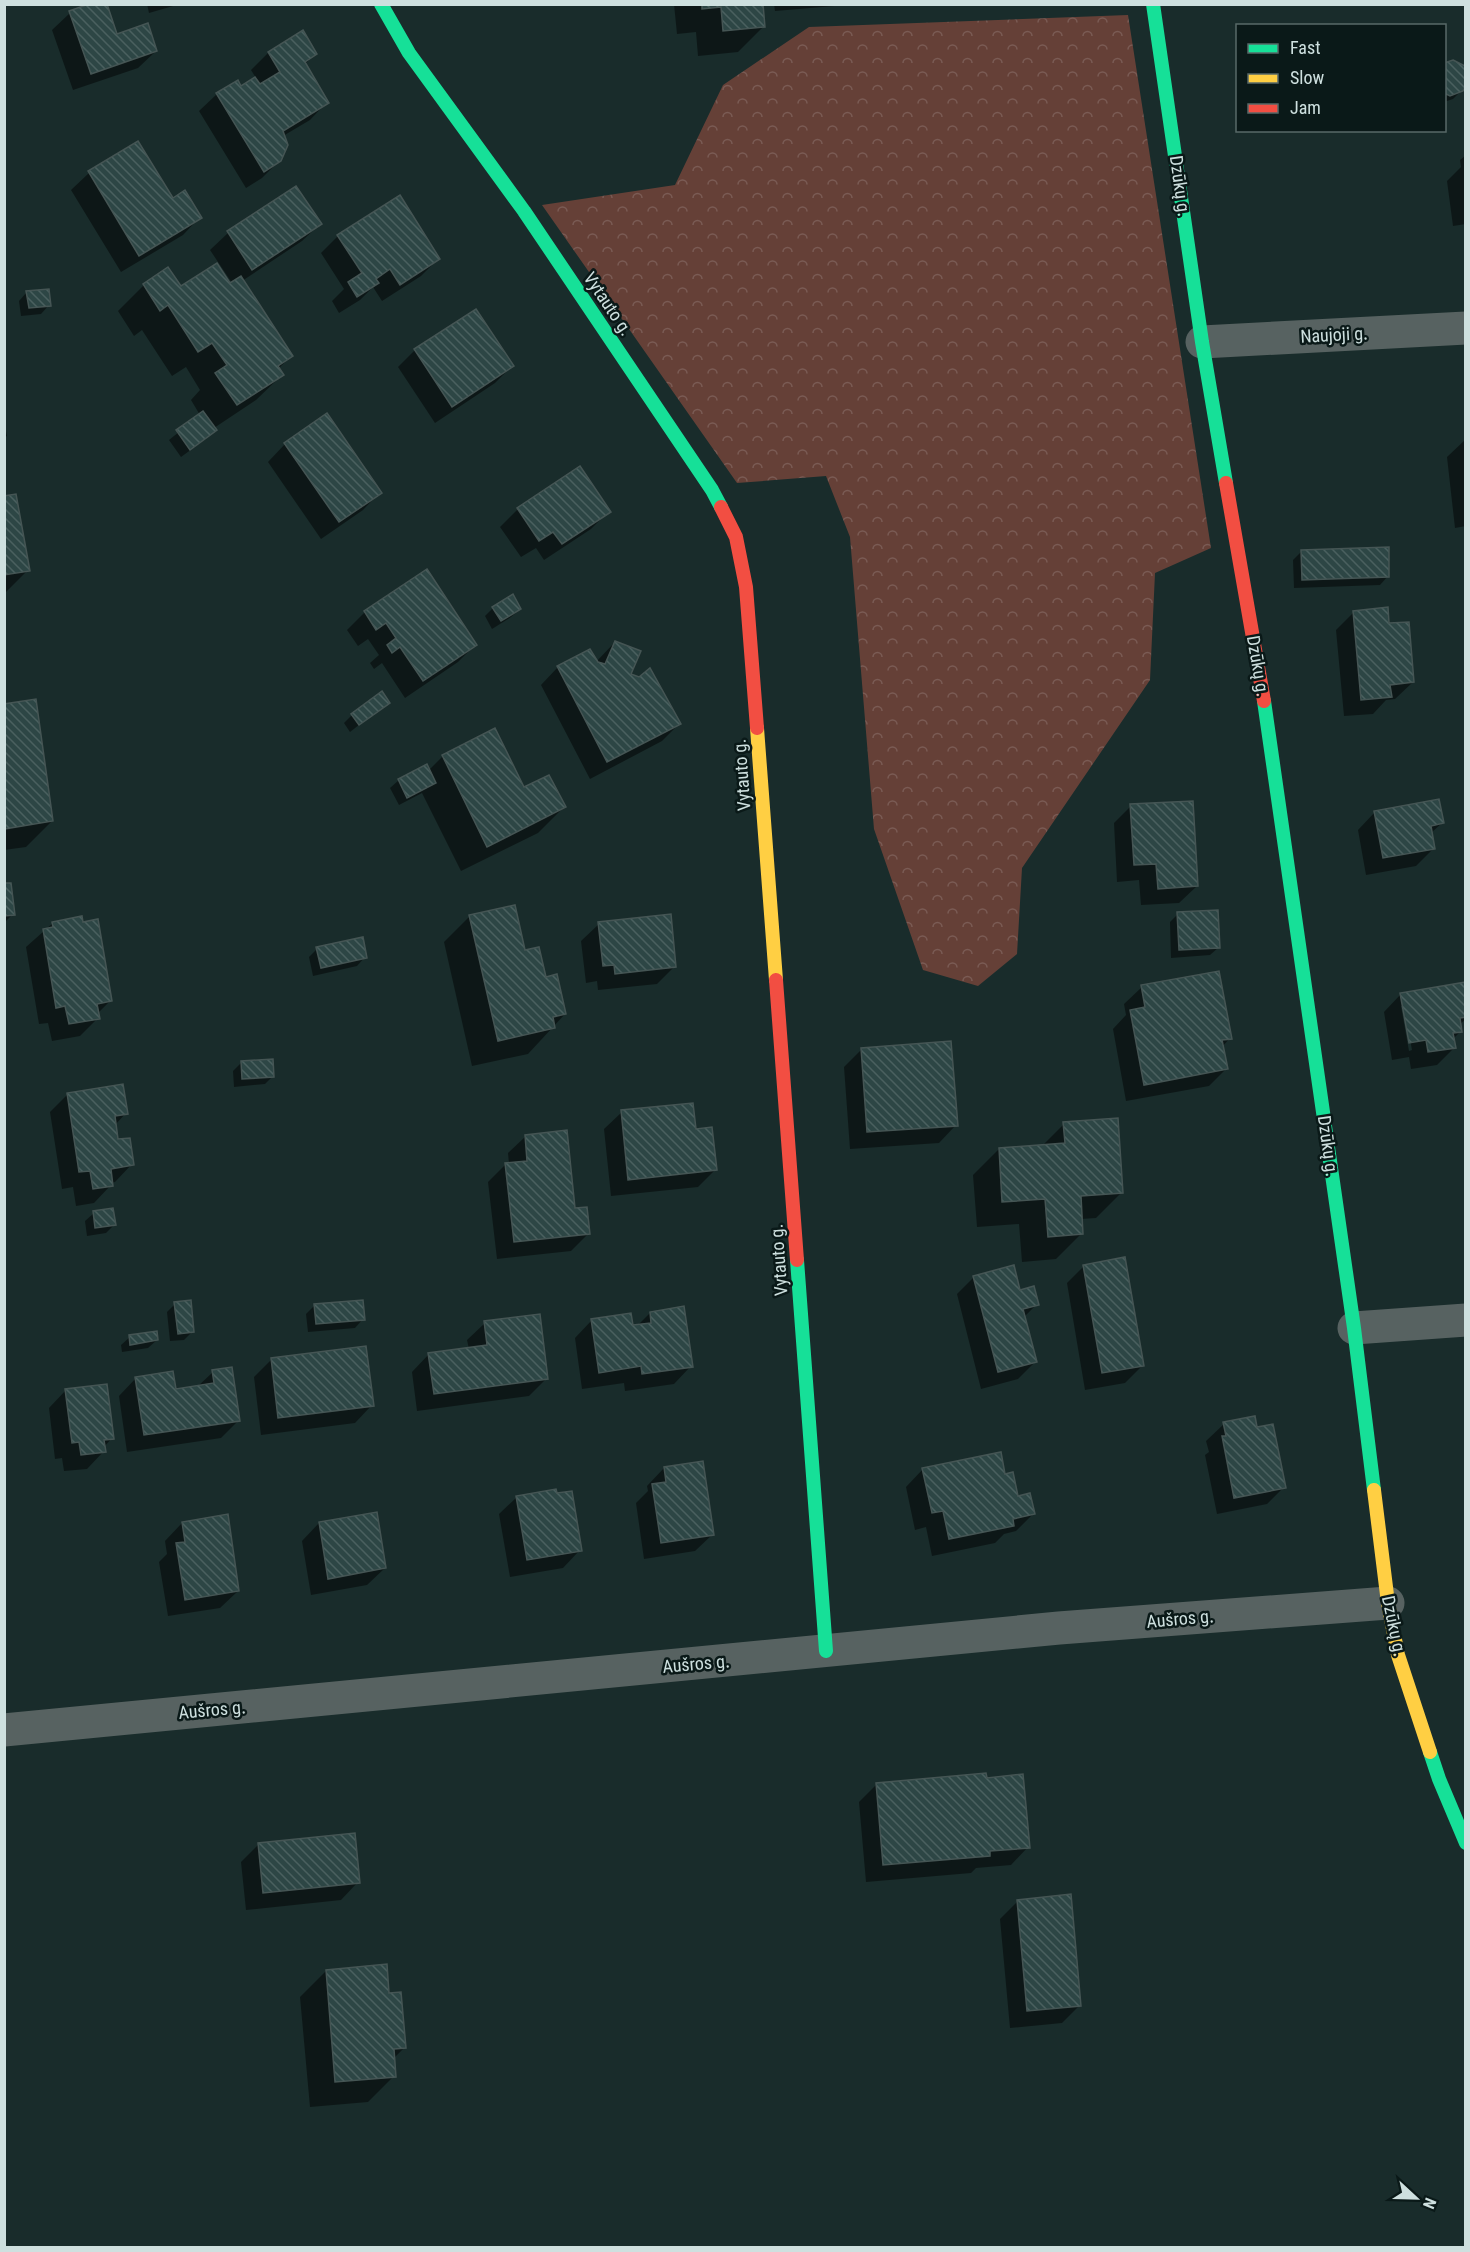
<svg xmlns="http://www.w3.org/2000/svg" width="1470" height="2252" font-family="'Roboto Condensed',sans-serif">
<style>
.forest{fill:url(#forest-crowns)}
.shadow{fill:#0007;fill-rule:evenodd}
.building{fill:url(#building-back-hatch);stroke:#455554;stroke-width:1.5}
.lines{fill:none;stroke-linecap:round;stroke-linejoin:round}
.street{stroke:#576261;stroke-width:33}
.fast{stroke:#16e098;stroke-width:14}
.slow{stroke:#ffcf43;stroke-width:14}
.jam{stroke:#f24e42;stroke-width:14}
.labels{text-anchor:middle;stroke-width:5;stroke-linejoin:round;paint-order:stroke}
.street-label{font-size:18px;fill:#cee0df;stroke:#0a1918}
</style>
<defs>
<pattern id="forest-crowns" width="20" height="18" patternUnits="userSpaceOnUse" patternTransform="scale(1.5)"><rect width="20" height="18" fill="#654037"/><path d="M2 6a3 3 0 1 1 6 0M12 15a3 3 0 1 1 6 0" fill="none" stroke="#7a5b54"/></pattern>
<pattern id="building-back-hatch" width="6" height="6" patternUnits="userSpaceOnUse" patternTransform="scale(1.5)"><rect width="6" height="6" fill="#2d4645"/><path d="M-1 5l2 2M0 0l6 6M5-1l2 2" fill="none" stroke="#4a605f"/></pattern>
</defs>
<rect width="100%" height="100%" fill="#192c2b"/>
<!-- forest -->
<path class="forest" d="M1128 15 1211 548 1155 573 1150 680 1022 868 1017 954 978 986 923 970 874 829 850 537 826 476 737 483 542 205 675 185 723 85 809 27Z"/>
<!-- shadow -->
<g class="shadow">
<path d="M147 4H180L149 13Z"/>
<path d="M674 4H762L764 26 738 52 698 56 696 32 677 34Z"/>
<path d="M774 4H858L775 11Z"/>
<path d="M70 13 116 36 156 51 138 68 73 90 52 30Z"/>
<path d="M302 32 315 54 305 64 327 102 310 120 283 136 280 160 262 178 246 188 199 111 217 94 240 88 256 78 251 70 268 53Z"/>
<path d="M1444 64 1464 67 1466 73V83L1461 91 1453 99 1444 102Z"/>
<path d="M138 143 173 200 200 217 183 235 121 272 71 190 89 173Z"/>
<path d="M1466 155V224L1453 226 1447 181 1461 167 1460 160Z"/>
<path d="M296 188 320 224 302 241 242 281 291 356 278 369 282 375 256 400 214 428 215 430 207 438 181 457 169 440 200 415 191 400 200 390 186 367 172 376 142 330 134 336 118 311 144 285 168 269 181 288 234 286 210 250 228 233Z"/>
<path d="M338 236 438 259 421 276 382 301 373 287 360 300 339 313 332 301 344 289 321 253Z"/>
<path d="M27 292 49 305 41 314 21 316 19 301Z"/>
<path d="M415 350 512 366 495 383 435 423 398 367Z"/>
<path d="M4 422 7 436 4 438Z"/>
<path d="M1466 439V526L1455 528 1447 457Z"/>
<path d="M285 444 380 492 363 510 321 539 268 462Z"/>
<path d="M580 468 609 511 591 529 544 560 536 548 521 557 500 527 518 509Z"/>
<path d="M4 497 28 570 4 594Z"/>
<path d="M1302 551 1388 576 1380 585 1294 588 1293 560Z"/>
<path d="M427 571 475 645 458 662 405 698 382 663 374 669 370 663 379 655 368 639 358 646 347 630 365 612Z"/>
<path d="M493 608 520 609 511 617 492 629 485 616Z"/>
<path d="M1354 612 1413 682 1395 699 1386 700 1373 714 1344 716 1336 630Z"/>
<path d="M615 642 629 675 679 724 662 741 590 779 541 685 558 667 596 662Z"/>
<path d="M388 702 350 732 344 723 352 715Z"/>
<path d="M4 705 52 821 26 847 4 850Z"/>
<path d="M443 756 523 789 564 807 538 833 461 871 422 793 399 805 390 788 399 780 428 771Z"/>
<path d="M1131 806 1197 886 1179 903 1141 905 1139 880 1117 882 1114 823Z"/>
<path d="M1375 812 1442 823 1431 833 1434 848 1416 866 1366 875 1358 830Z"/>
<path d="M4 885 13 914 4 923Z"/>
<path d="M1178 914 1219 947 1210 955 1171 958 1170 922Z"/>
<path d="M470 916 524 952 544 979 565 1014 528 1054 472 1066 444 942Z"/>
<path d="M53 923 110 1001 97 1014 98 1018 80 1036 52 1041 48 1023 39 1024 26 947Z"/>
<path d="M599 924 675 966 657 984 598 990 597 981 586 983 581 941Z"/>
<path d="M317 949 365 957 357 966 313 976 309 957Z"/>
<path d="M1142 987 1230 1038 1222 1047 1226 1069 1209 1086 1126 1101 1113 1029 1126 1015 1124 1004Z"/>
<path d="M1466 991V1019L1459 1025 1461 1031 1453 1039 1455 1047 1437 1065 1411 1069 1409 1057 1392 1060 1384 1012 1401 994ZM1401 1006H1404L1412 1050 1409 1051Z"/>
<path d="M862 1049 956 1125 939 1143 850 1149 844 1067Z"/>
<path d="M241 1063 273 1076 265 1084 234 1087 233 1071Z"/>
<path d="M68 1094 126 1113 115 1125 117 1141 132 1164 115 1182 111 1183V1185L94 1203 76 1206 73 1187 62 1189 50 1112Z"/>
<path d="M622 1112 715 1170 698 1187 611 1196 604 1129Z"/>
<path d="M1064 1124 1122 1192 1096 1218 1081 1219 1082 1233 1056 1259 1022 1262 1019 1224 977 1227 973 1175 999 1149 1042 1146Z"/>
<path d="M526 1136 588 1234 571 1251 497 1259 488 1182 506 1164H509L508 1153Z"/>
<path d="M94 1213 114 1225 106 1233 87 1236 85 1221Z"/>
<path d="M1084 1266 1142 1366 1125 1383 1085 1390 1067 1283Z"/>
<path d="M974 1277 1019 1292 1037 1304 1024 1317 1036 1361 1018 1379 981 1389 957 1294Z"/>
<path d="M175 1304 193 1331 184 1340 170 1341 167 1312Z"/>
<path d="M315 1305 363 1319 355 1328 308 1332 306 1314Z"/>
<path d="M650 1313 691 1366 674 1384 625 1391 624 1383 582 1389 575 1338 592 1320 632 1327 637 1326Z"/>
<path d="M485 1323 547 1378 529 1396 417 1411 412 1372 429 1354 469 1349 467 1340Z"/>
<path d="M130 1337 157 1340 148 1348 122 1352 121 1345Z"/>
<path d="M271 1360 372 1405 355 1423 261 1435 254 1377Z"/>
<path d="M213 1372 238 1421 221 1438 127 1452 119 1396 136 1378 175 1391 197 1387Z"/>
<path d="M66 1390 112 1438 104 1447V1451L87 1469 64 1471 62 1458 55 1459 49 1408Z"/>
<path d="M1224 1424 1256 1429 1284 1487 1267 1504 1217 1514 1205 1455 1209 1452 1206 1441Z"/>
<path d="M664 1468 713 1534 695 1551 644 1559 636 1503 648 1491 647 1486Z"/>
<path d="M923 1469 1004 1476 1016 1497 1033 1514 1016 1531 1004 1534 995 1543 932 1556 926 1527 915 1530 906 1487Z"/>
<path d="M556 1495 580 1550 563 1568 510 1577 499 1514 517 1497Z"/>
<path d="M182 1523 238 1591 220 1608 168 1616 159 1562 167 1554 165 1541Z"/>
<path d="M319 1523 385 1568 367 1585 311 1595 302 1541Z"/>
<path d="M876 1785 1028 1847 1011 1865 976 1868 971 1873 866 1882 859 1802Z"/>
<path d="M258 1845 358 1882 341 1900 246 1910 241 1862Z"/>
<path d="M1018 1901 1079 2006 1062 2023 1010 2028 1000 1919Z"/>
<path d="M326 1971 387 1995 404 2048 393 2059 394 2076 368 2102 310 2107 300 1997Z"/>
</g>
<!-- building -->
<g class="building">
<path d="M89 4H107L117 34 148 23 157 51 91 74 69 11Z"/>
<path d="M702 4H763L765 27 723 31 721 7 702 9Z"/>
<path d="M303 30 317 54 305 62 329 103 283 131 288 145 281 161 264 172 216 93 238 80 241 86 255 77 260 84 280 72 268 52Z"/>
<path d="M1453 60 1465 66 1466 86 1463 91 1450 96 1444 93V63Z"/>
<path d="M138 141 173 198 185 190 202 218 139 256 88 171Z"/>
<path d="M296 186 322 224 252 270 227 231Z"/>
<path d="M400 195 440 259 400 285 390 269 376 279 379 283 357 297 348 282 362 273 337 235Z"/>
<path d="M217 263 230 283 241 276 293 356 278 366 284 375 237 405 215 373 227 365 212 343 198 352 168 305 160 311 143 284 168 267 181 286Z"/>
<path d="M49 289 51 306 29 308 26 291Z"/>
<path d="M476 309 514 366 452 407 414 349Z"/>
<path d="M203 411 217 430 190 450 176 430Z"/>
<path d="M327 413 382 493 339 522 284 443Z"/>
<path d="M580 466 611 512 562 544 553 532 539 541 517 508Z"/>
<path d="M16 494 30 571 4 575V496Z"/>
<path d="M1389 547V577L1302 580 1301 550Z"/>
<path d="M427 569 477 645 423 681 400 647 392 653 387 645 396 638 386 623 376 630 364 611Z"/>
<path d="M513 594 521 609 501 621 492 607Z"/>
<path d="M1388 607 1389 623 1409 622 1414 682 1390 685 1392 697 1361 700 1353 611Z"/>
<path d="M615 641 641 651 631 674 639 677 650 668 681 724 607 762 557 666 590 649 598 662 605 664Z"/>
<path d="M382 691 390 703 359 725 351 714Z"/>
<path d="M36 699 53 821 4 829V704Z"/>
<path d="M495 728 524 787 549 775 566 807 487 847 442 755Z"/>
<path d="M427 764 436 783 407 798 398 779Z"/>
<path d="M1439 799 1444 823 1431 826 1435 849 1383 858 1374 811Z"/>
<path d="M1193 801 1198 886 1158 889 1156 864 1134 865 1130 804Z"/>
<path d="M4 883H11L15 915 4 916Z"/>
<path d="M515 905 525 950 539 947 546 977 557 974 566 1014 553 1017 555 1028 498 1041 469 915Z"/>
<path d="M1218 910 1220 948 1179 950 1177 912Z"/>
<path d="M671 914 676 967 615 974 614 965 603 966 598 922Z"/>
<path d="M82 916 83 922 98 919 112 1001 97 1004 100 1019 69 1024 65 1006 56 1008 43 929 53 927 52 922Z"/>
<path d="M363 937 367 958 321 968 316 947Z"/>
<path d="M1219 971 1232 1039 1222 1040 1228 1069 1144 1085 1130 1010 1145 1007 1141 985Z"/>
<path d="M1466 982V1017L1460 1018 1462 1032 1453 1033 1456 1048 1428 1052 1426 1040 1409 1043 1400 993Z"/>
<path d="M951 1041 958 1126 867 1132 861 1048Z"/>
<path d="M273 1059 274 1077 242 1079 241 1061Z"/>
<path d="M123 1084 128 1114 115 1116 118 1139 130 1138 134 1165 111 1169 113 1186 93 1189 90 1171 79 1172 67 1093Z"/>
<path d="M693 1103 696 1129 712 1127 717 1170 628 1180 621 1110Z"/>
<path d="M1118 1118 1123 1193 1081 1196 1083 1234 1048 1237 1045 1199 1002 1202 999 1148 1065 1143 1063 1122Z"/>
<path d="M567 1130 575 1208 587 1207 590 1234 514 1242 505 1163 527 1161 525 1135Z"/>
<path d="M113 1208 116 1225 95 1228 93 1211Z"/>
<path d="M1125 1257 1144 1366 1102 1373 1083 1265Z"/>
<path d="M1014 1265 1020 1290 1034 1286 1039 1305 1023 1309 1037 1362 998 1372 973 1276Z"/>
<path d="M191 1300 194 1332 178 1334 174 1302Z"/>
<path d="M363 1300 365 1320 316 1324 314 1304Z"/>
<path d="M684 1306 693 1367 642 1374 641 1366 599 1373 591 1319 631 1313 633 1325 651 1323 650 1312Z"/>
<path d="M540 1314 548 1379 434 1394 428 1353 487 1345 484 1321Z"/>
<path d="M157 1331 158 1340 130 1345 129 1335Z"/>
<path d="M366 1346 374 1406 278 1418 271 1358Z"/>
<path d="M232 1367 240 1421 144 1435 135 1377 173 1371 176 1389 214 1383 212 1370Z"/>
<path d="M107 1384 114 1439 104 1440 106 1452 81 1455 79 1442 72 1443 65 1389Z"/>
<path d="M1255 1416 1257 1427 1273 1424 1286 1488 1234 1498 1222 1436H1226L1223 1422Z"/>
<path d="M1001 1452 1005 1474 1013 1472 1018 1496 1030 1493 1035 1514 1013 1519 1014 1526 949 1539 943 1511 932 1513 922 1468Z"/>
<path d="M703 1461 714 1535 661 1543 652 1484 666 1482 664 1467Z"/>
<path d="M556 1489 557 1493 572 1491 582 1551 527 1560 516 1496Z"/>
<path d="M377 1512 386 1568 328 1579 319 1522Z"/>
<path d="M228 1514 239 1591 185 1600 176 1543 185 1542 182 1522Z"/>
<path d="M986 1773 987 1778 1023 1774 1030 1848 990 1851V1856L883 1865 876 1783Z"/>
<path d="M355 1833 360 1883 263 1893 258 1843Z"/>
<path d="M1071 1894 1081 2006 1027 2011 1017 1900Z"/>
<path d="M387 1964 389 1993 401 1992 406 2048 394 2049 396 2077 335 2082 326 1970Z"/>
</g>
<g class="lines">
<!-- street -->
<g class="street">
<path d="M1202 342 1466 328"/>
<path d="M1354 1328 1466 1320"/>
<path d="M4 1730 1059 1628 1388 1603"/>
</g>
<!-- fast -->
<g class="fast">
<path d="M381 4 409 53 524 211 712 490 721 507"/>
<path d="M1153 4 1202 342 1226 483"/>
<path d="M1264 701 1354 1328 1374 1490"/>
<path d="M797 1260 826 1651"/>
<path d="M1430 1752 1439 1779 1466 1843"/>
</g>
<!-- slow -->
<g class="slow">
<path d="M757 728 776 980"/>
<path d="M1374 1490 1388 1603 1398 1655 1430 1752"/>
</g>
<!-- jam -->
<g class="jam">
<path d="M1226 483 1264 701"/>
<path d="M721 507 736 537 746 587 757 728"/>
<path d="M776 980 797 1260"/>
</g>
</g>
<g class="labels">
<!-- street labels -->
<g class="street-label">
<text transform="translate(1180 186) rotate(82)" y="6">Dzūkų g.</text>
<text transform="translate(608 304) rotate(56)" y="6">Vytauto g.</text>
<text transform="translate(1334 335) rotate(-3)" y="6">Naujoji g.</text>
<text transform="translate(1258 666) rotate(80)" y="6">Dzūkų g.</text>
<text transform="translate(742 775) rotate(-94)" y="6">Vytauto g.</text>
<text transform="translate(1328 1146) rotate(82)" y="6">Dzūkų g.</text>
<text transform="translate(779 1260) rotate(-94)" y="6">Vytauto g.</text>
<text transform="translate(1180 1619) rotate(-5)" y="6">Aušros g.</text>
<text transform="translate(1394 1626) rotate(78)" y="6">Dzūkų g.</text>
<text transform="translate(696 1664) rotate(-5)" y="6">Aušros g.</text>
<text transform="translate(212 1710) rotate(-5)" y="6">Aušros g.</text>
</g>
</g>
<!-- border -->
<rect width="1470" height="2252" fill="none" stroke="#cee0df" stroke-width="12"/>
<!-- legend -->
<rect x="1236" y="24" width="210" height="108" fill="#0a1918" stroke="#586968" stroke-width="1.5"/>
<rect x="1248" y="44" width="30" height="9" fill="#16e098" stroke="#586968" stroke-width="1.5"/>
<text x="1290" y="54" font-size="18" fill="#cee0df">Fast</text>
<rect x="1248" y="74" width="30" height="9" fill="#ffcf43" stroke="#586968" stroke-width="1.5"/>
<text x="1290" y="84" font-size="18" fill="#cee0df">Slow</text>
<rect x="1248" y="104" width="30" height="9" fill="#f24e42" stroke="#586968" stroke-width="1.5"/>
<text x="1290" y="114" font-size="18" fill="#cee0df">Jam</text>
<!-- north arrow -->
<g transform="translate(1416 2198) rotate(112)" stroke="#0a1918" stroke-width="4.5" paint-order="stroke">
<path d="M0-4.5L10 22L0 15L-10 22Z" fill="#cee0df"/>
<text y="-9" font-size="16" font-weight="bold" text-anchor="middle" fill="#cee0df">N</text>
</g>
</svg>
